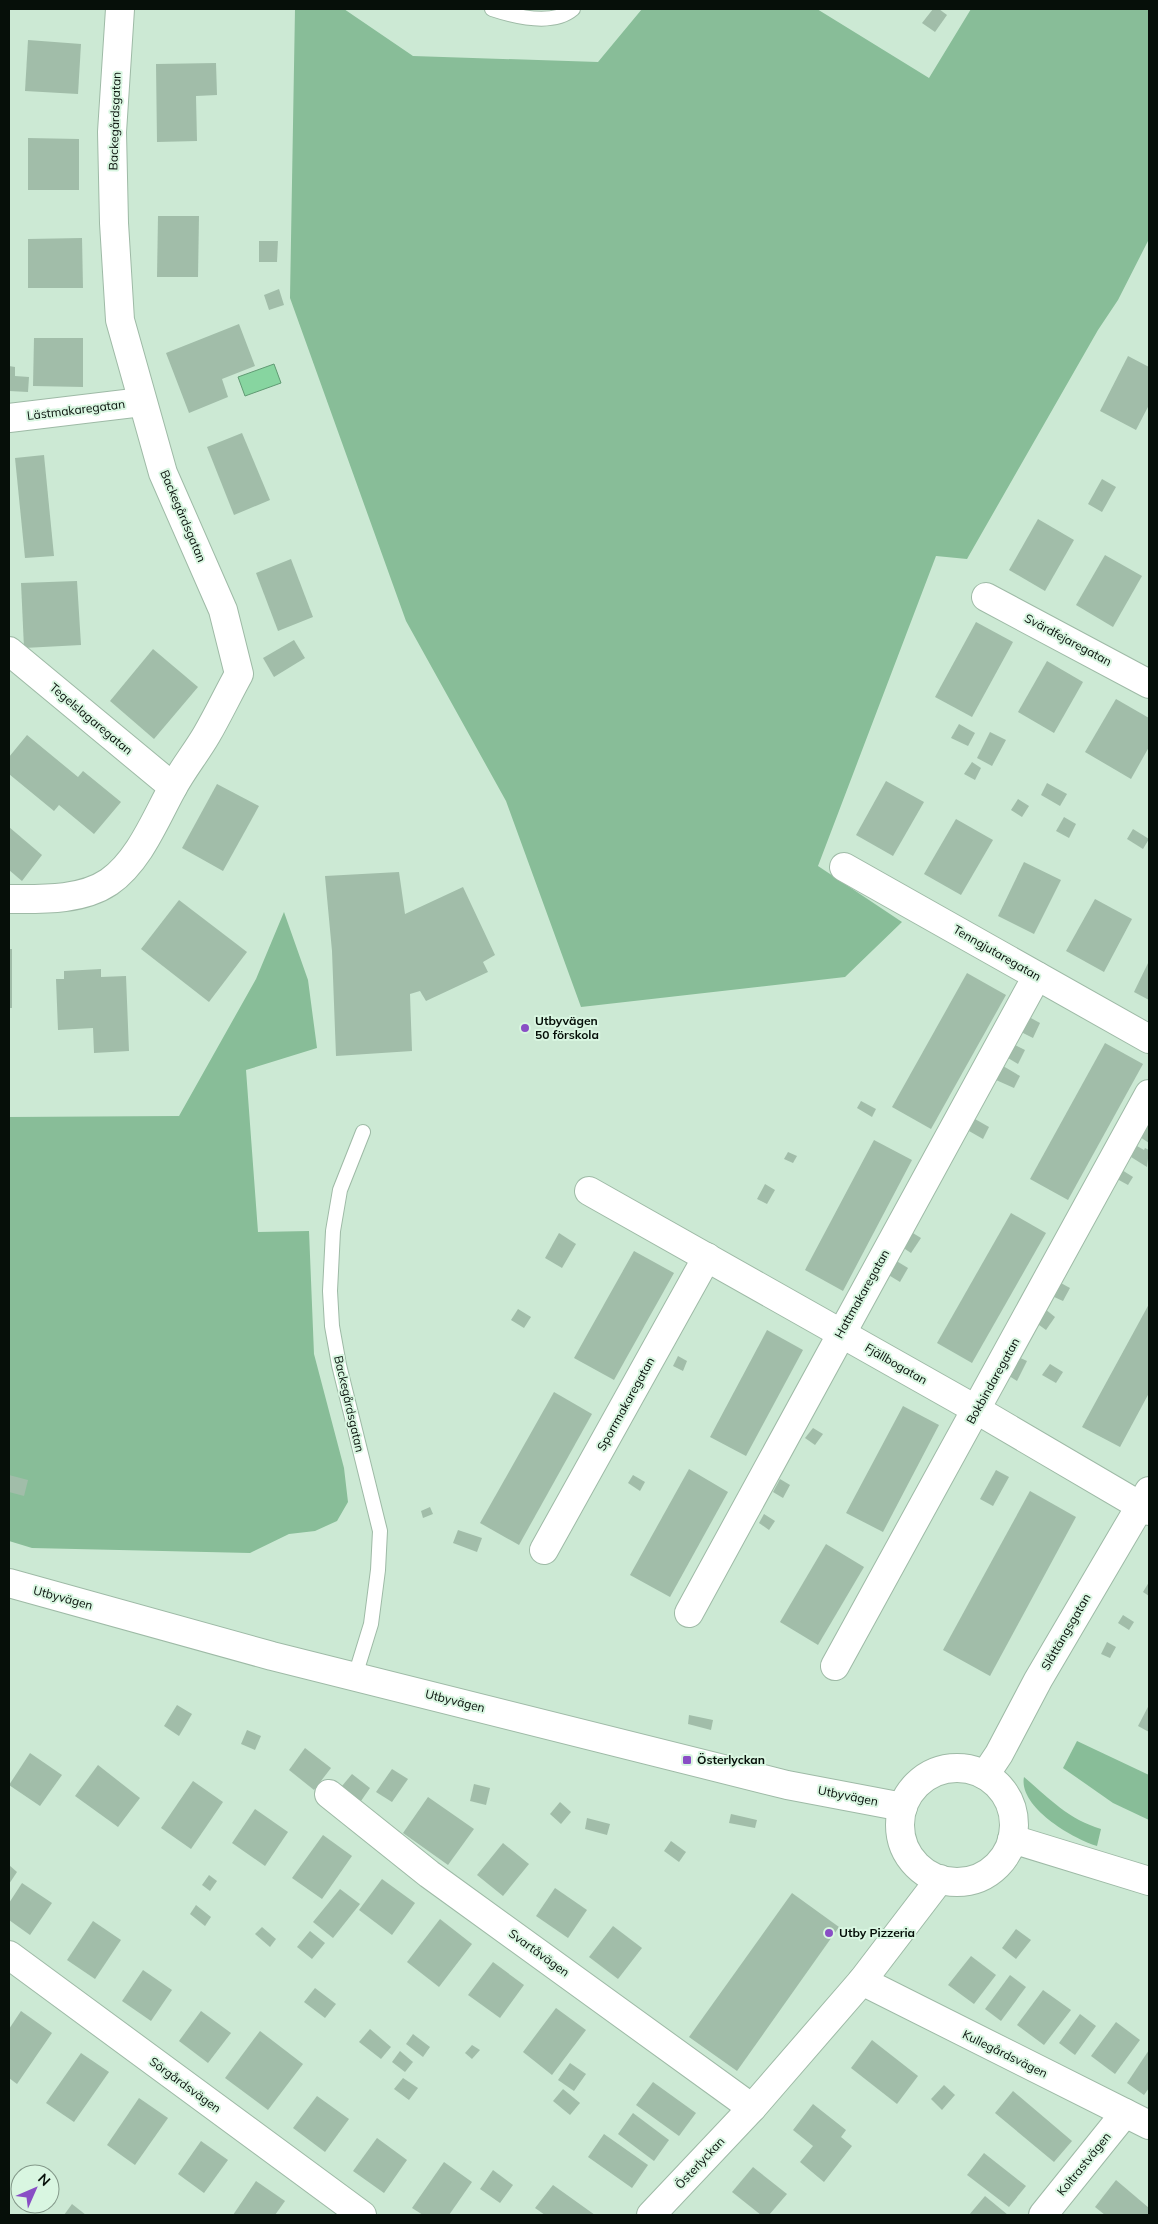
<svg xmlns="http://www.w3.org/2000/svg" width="1158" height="2224" font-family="Mulish,sans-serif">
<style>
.green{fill:#88bd98}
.water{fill:#87d5a0;stroke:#609a73}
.building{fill:#a1bda9}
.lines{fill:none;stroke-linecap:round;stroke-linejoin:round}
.service-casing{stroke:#9ebaa6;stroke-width:16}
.minor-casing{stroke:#9ebaa6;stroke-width:30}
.tertiary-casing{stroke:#9ebaa6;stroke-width:30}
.service{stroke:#fff;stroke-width:14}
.minor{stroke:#fff;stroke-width:28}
.tertiary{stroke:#fff;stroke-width:28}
.poi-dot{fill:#894ec5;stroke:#d9f6e1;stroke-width:2}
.labels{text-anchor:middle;stroke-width:4;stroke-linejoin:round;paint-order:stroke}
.street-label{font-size:12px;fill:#060f09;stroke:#d9f6e1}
.poi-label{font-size:12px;font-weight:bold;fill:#060f09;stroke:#d9f6e1;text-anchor:start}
</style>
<rect width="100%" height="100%" fill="#cce9d4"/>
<!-- green -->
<g class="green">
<path d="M295 9H344L413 56 598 62 642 9H817L929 78 971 9H1149V239L1118 300 1098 330 967 559 936 556 818 866 902 922 845 977 581 1007 506 801 406 621 290 298Z"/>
<path d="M284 912 308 980 317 1048 246 1070 258 1232 309 1231 314 1354 344 1468 348 1502 337 1521 315 1531 289 1534 250 1553 32 1548 9 1541V1117L179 1116 256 979Z"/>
<path d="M1077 1741 1149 1775V1820L1113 1803 1063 1768Z"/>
<path d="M1024 1777C1050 1799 1068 1819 1101 1829L1097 1846C1073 1839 1018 1807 1024 1777Z"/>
</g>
<!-- water -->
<path class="water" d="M274 364 281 383 245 396 238 377Z"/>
<!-- building -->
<g class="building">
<path d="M933 9H939L947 15 935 32 922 23Z"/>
<path d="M28 40 81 44 78 94 25 91Z"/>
<path d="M216 63 217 95 196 96 197 141 157 142 156 64Z"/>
<path d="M28 138 79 139V190H28Z"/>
<path d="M158 216H199L198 277H157Z"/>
<path d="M82 238 83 288H28V239Z"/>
<path d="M259 241H278L277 262H259Z"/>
<path d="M279 289 284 305 269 310 264 295Z"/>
<path d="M239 324 255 366 222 379 228 397 189 413 166 353Z"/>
<path d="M34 338H83V387L33 386Z"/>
<path d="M1128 356 1149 367V405L1136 430 1100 411Z"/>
<path d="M9 366 15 367V376L29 377 28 392 9 391Z"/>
<path d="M242 433 270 500 234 515 207 447Z"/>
<path d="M44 455 54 556 25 558 15 458Z"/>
<path d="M1102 479 1116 487 1102 512 1088 504Z"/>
<path d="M1038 519 1074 540 1045 591 1009 570Z"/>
<path d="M1105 555 1142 576 1113 627 1076 605Z"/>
<path d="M291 559 313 617 278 631 256 573Z"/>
<path d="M77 581 81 645 24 648 21 583Z"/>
<path d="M976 622 1013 642 972 717 935 697Z"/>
<path d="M294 640 305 658 274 677 263 658Z"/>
<path d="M153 649 198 687 154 739 110 701Z"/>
<path d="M1047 661 1083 682 1054 733 1018 712Z"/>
<path d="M1116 699 1149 718V747L1131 779 1085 752Z"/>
<path d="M959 724 975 733 968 746 951 738Z"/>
<path d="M990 732 1006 740 992 766 977 758Z"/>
<path d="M27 735 78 777 83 771 121 802 94 834 59 805 54 811 9 774V757Z"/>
<path d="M972 762 981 768 975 780 964 774Z"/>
<path d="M886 781 924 802 893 856 856 835Z"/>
<path d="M1047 783 1067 794 1060 806 1041 795Z"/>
<path d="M217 784 259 806 223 871 182 848Z"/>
<path d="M1018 799 1029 806 1022 817 1011 810Z"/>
<path d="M1064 817 1076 824 1069 838 1056 831Z"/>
<path d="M956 819 993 840 961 895 924 874Z"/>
<path d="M9 827 42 855 22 881 9 870Z"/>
<path d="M1133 829 1149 839 1143 849 1127 839Z"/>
<path d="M1024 862 1061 880 1034 934 998 916Z"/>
<path d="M399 872 405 914 463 887 495 955 483 962 488 972 426 1001 420 991 410 994 412 1051 336 1056 332 951 325 876Z"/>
<path d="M1095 899 1132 919 1104 972 1066 951Z"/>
<path d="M179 900 247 952 209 1002 141 949Z"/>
<rect x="9" y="949" width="3" height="59"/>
<path d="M1149 961V1000L1134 992Z"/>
<path d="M101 969V977L126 976 129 1051 94 1053 93 1028 58 1030 56 979H64V971Z"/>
<path d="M967 973 1006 995 931 1129 892 1107Z"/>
<path d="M1029 1017 1040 1023 1033 1038 1021 1032Z"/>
<path d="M1105 1043 1143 1064 1068 1200 1030 1179Z"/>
<path d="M1015 1045 1025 1050 1018 1064 1008 1058Z"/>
<path d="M1003 1066 1020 1076 1014 1088 996 1080Z"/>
<path d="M861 1101 876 1109 872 1117 857 1108Z"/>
<path d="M975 1119 989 1127 983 1139 969 1131Z"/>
<path d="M1146 1126 1149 1128V1143L1140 1137Z"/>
<path d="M874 1140 912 1160 843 1291 805 1270Z"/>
<path d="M1137 1146 1144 1150 1145 1148 1149 1150 1147 1167 1131 1157Z"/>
<path d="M788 1152 797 1156 793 1163 784 1159Z"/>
<path d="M1122 1170 1133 1177 1128 1185 1117 1179Z"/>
<path d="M765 1184 775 1190 767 1204 757 1199Z"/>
<path d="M1011 1213 1046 1233 972 1363 937 1343Z"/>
<path d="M908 1230 921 1238 911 1253 899 1245Z"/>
<path d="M559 1233 576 1244 562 1268 545 1258Z"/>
<path d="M634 1251 674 1273 614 1380 574 1358Z"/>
<path d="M890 1257 908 1268 900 1282 882 1271Z"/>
<path d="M1059 1282 1070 1288 1063 1301 1052 1296Z"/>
<path d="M1149 1304V1393L1120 1447 1082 1427Z"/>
<path d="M518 1309 531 1317 524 1328 511 1320Z"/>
<path d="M1045 1309 1055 1317 1046 1330 1035 1322Z"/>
<path d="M767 1330 803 1350 746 1456 710 1437Z"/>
<path d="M678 1356 687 1361 683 1371 673 1366Z"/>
<path d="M1016 1356 1027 1361 1017 1381 1006 1374Z"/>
<path d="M1050 1364 1063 1372 1056 1383 1042 1375Z"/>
<path d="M554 1392 592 1414 519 1545 480 1523Z"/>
<path d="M903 1406 939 1425 883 1532 846 1513Z"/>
<path d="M813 1428 823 1434 815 1445 805 1438Z"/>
<path d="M689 1469 728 1492 670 1597 630 1575Z"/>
<path d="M996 1470 1009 1477 993 1506 980 1499Z"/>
<path d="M9 1475 28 1480 24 1496 9 1492Z"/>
<path d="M633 1475 645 1482 640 1491 628 1483Z"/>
<path d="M780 1479 790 1485 783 1498 773 1492Z"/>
<path d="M1030 1491 1076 1517 990 1676 943 1650Z"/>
<path d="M430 1507 433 1514 423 1518 421 1511Z"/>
<path d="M764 1514 775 1521 769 1530 759 1523Z"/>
<path d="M458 1530 482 1538 477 1552 453 1543Z"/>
<path d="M826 1544 864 1567 818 1645 780 1622Z"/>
<path d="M1149 1582V1596L1143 1592Z"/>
<path d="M1123 1615 1134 1622 1129 1630 1118 1623Z"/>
<path d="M1107 1642 1116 1647 1110 1658 1101 1654Z"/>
<path d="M177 1705 192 1714 179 1736 164 1726Z"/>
<path d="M1149 1705V1732L1138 1726Z"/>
<path d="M689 1715 713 1720 711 1730 688 1724Z"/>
<path d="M247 1730 261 1736 255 1750 241 1744Z"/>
<path d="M305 1748 331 1768 314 1790 289 1770Z"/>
<path d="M30 1753 62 1775 40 1806 9 1785Z"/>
<path d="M98 1765 140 1798 118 1827 75 1796Z"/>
<path d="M392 1769 408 1779 392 1802 376 1792Z"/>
<path d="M352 1774 370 1788 361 1801 342 1786Z"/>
<path d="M193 1781 223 1802 191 1849 161 1828Z"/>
<path d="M474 1784 490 1788 486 1805 470 1801Z"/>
<path d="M428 1797 474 1829 448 1865 403 1833Z"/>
<path d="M560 1802 571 1812 561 1824 550 1814Z"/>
<path d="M255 1809 288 1832 265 1866 232 1843Z"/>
<path d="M731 1814 757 1820 755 1828 729 1823Z"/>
<path d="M587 1818 610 1824 607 1835 585 1829Z"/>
<path d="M323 1835 352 1856 322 1899 292 1878Z"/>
<path d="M671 1841 686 1852 679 1862 664 1851Z"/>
<path d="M503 1843 529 1864 503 1896 477 1875Z"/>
<path d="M9 1865 17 1872 9 1884Z"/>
<path d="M209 1875 217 1881 210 1891 202 1885Z"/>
<path d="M382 1879 415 1903 392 1935 359 1910Z"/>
<path d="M22 1883 52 1903 30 1935 9 1920V1903Z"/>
<path d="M555 1888 587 1910 568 1938 536 1916Z"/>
<path d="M340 1889 360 1904 333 1938 313 1922Z"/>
<path d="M792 1893 839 1927 737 2071 689 2037Z"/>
<path d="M196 1905 211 1917 205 1926 190 1914Z"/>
<path d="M440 1919 472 1944 439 1987 407 1962Z"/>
<path d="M93 1921 121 1940 95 1979 67 1960Z"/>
<path d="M613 1926 642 1948 618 1979 589 1957Z"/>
<path d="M262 1927 276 1939 270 1947 255 1934Z"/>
<path d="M1016 1929 1031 1940 1016 1959 1002 1948Z"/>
<path d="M310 1931 325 1943 312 1959 297 1947Z"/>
<path d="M971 1956 996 1975 974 2004 948 1985Z"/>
<path d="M493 1962 524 1985 500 2018 468 1995Z"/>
<path d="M143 1970 172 1990 151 2021 122 2001Z"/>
<path d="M1010 1975 1026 1987 1001 2021 985 2009Z"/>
<path d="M315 1988 336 2004 325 2018 304 2002Z"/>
<path d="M1043 1990 1071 2010 1044 2045 1017 2025Z"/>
<path d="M556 2008 586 2030 552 2075 523 2052Z"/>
<path d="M21 2011 52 2033 17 2084 9 2078V2029Z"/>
<path d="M201 2011 231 2033 208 2063 179 2041Z"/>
<path d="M1080 2014 1096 2026 1075 2055 1059 2043Z"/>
<path d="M1116 2022 1140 2040 1115 2074 1091 2056Z"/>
<path d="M370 2029 391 2047 381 2059 359 2042Z"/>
<path d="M260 2031 303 2064 268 2110 225 2078Z"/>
<path d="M413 2034 430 2047 423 2057 406 2044Z"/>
<path d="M872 2040 918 2076 897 2104 851 2068Z"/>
<path d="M472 2045 480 2050 472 2059 465 2053Z"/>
<path d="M1149 2050V2088L1144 2095 1127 2083Z"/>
<path d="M400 2051 413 2062 405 2072 392 2062Z"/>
<path d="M81 2053 109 2072 74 2122 46 2103Z"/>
<path d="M570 2063 586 2074 574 2091 558 2080Z"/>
<path d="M403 2078 418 2088 409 2100 394 2089Z"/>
<path d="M653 2082 696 2113 679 2136 636 2105Z"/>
<path d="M944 2085 955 2095 942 2110 931 2099Z"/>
<path d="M563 2089 580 2103 570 2115 553 2101Z"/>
<path d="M1013 2091 1072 2141 1054 2162 995 2113Z"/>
<path d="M317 2096 349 2119 325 2152 293 2128Z"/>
<path d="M139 2098 168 2118 135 2165 107 2145Z"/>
<path d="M813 2104 846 2130 841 2137 852 2146 824 2182 800 2162 813 2146 793 2130Z"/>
<path d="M633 2113 669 2140 654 2161 618 2134Z"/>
<path d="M604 2134 648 2165 632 2188 588 2157Z"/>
<path d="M377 2138 407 2160 384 2193 353 2171Z"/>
<path d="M201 2141 228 2160 204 2193 178 2174Z"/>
<path d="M984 2153 1026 2186 1009 2207 967 2175Z"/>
<path d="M444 2162 472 2182 449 2215H423L412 2208Z"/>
<path d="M753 2167 787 2194 769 2215H761L732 2192Z"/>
<path d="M493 2170 513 2185 500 2203 480 2189Z"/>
<path d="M1116 2180 1149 2208V2215H1105L1095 2207Z"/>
<path d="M256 2181 285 2201 275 2215H233Z"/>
<path d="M553 2185 595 2215H545L535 2208Z"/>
<path d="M985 2196 1008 2215H969Z"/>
<path d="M72 2204 86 2215H64Z"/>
</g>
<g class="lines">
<defs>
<g id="service">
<path d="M492 9C516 17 553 26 573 9"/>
<path d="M355 1676 371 1624 378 1570 380 1531 339 1365 332 1326 330 1291 333 1231 340 1190 363 1132"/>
</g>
<g id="minor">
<path d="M9 418 142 402"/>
<path d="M986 597 1149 684"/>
<path d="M9 651 173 787"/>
<path d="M844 867 1149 1039"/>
<path d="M9 899C40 899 81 901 109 882 139 861 155 820 172 789 182 770 196 753 207 734 218 715 228 694 239 674L223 610 163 473 120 320 114 223 112 132 120 9"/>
<path d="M589 1191 977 1410 1149 1511"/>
<path d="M544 1550 707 1257"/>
<path d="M689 1613 1037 976"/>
<path d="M835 1666 1149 1094"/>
<path d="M985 1775 999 1754 1038 1680 1149 1491"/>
<path d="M329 1794 429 1874 752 2108"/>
<path d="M9 1955 362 2215"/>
<path d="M862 1981 1149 2125"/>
<path d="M651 2215 752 2108 862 1981 940 1879"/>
<path d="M1043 2215 1125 2113"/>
</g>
<g id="tertiary">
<path d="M9 1583 272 1656 787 1785 903 1807"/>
<circle cx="957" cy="1825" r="57"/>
<path d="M1012 1839 1149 1881"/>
</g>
</defs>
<!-- service casing -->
<use href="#service" class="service-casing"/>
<!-- minor casing -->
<use href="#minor" class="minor-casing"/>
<!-- tertiary casing -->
<use href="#tertiary" class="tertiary-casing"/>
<!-- service -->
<use href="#service" class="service"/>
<!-- minor -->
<use href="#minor" class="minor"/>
<!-- tertiary -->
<use href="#tertiary" class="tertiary"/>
</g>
<!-- markers -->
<g class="poi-dot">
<circle cx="525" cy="1028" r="5"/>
<rect x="682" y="1755" width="10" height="10" rx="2.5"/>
<circle cx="829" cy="1933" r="5"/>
</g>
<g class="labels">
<!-- street labels -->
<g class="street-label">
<text transform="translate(115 121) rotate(-88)" y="4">Backegårdsgatan</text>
<text transform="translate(76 410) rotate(-7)" y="4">Lästmakaregatan</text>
<text transform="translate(183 516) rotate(67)" y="4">Backegårdsgatan</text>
<text transform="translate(1068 640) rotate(28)" y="4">Svärdfejaregatan</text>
<text transform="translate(91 719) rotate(40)" y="4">Tegelslagaregatan</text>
<text transform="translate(997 953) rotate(30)" y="4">Tenngjutaregatan</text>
<text transform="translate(862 1294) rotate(-61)" y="4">Hattmakaregatan</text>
<text transform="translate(896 1364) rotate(30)" y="4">Fjällbogatan</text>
<text transform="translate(993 1381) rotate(-61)" y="4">Bokbindaregatan</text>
<text transform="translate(349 1404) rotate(77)" y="4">Backegårdsgatan</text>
<text transform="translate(626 1404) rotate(-61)" y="4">Sporrmakaregatan</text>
<text transform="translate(63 1598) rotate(15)" y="4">Utbyvägen</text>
<text transform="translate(1066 1632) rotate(-60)" y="4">Slåttängsgatan</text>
<text transform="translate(455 1701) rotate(14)" y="4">Utbyvägen</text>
<text transform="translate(848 1796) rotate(11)" y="4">Utbyvägen</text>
<text transform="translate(539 1953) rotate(36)" y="4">Svartåvägen</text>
<text transform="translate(1005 2054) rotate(26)" y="4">Kullegårdsvägen</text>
<text transform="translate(185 2085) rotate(36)" y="4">Sörgårdsvägen</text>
<text transform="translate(700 2163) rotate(-47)" y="4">Österlyckan</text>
<text transform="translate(1084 2164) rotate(-51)" y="4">Koltrastvägen</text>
</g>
<!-- poi labels -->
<g class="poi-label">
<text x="535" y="1025">Utbyvägen<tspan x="535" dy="14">50 förskola</tspan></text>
<text x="697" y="1764">Österlyckan</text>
<text x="839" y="1937">Utby Pizzeria</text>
</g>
</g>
<!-- border -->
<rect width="1158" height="2224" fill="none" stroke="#060f09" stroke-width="20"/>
<!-- north arrow -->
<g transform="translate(35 2189) rotate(45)"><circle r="24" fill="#d9f6e1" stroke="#859a8b"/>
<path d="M0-4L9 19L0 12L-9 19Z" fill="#894ec5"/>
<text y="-8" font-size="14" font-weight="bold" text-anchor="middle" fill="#060f09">N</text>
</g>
</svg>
